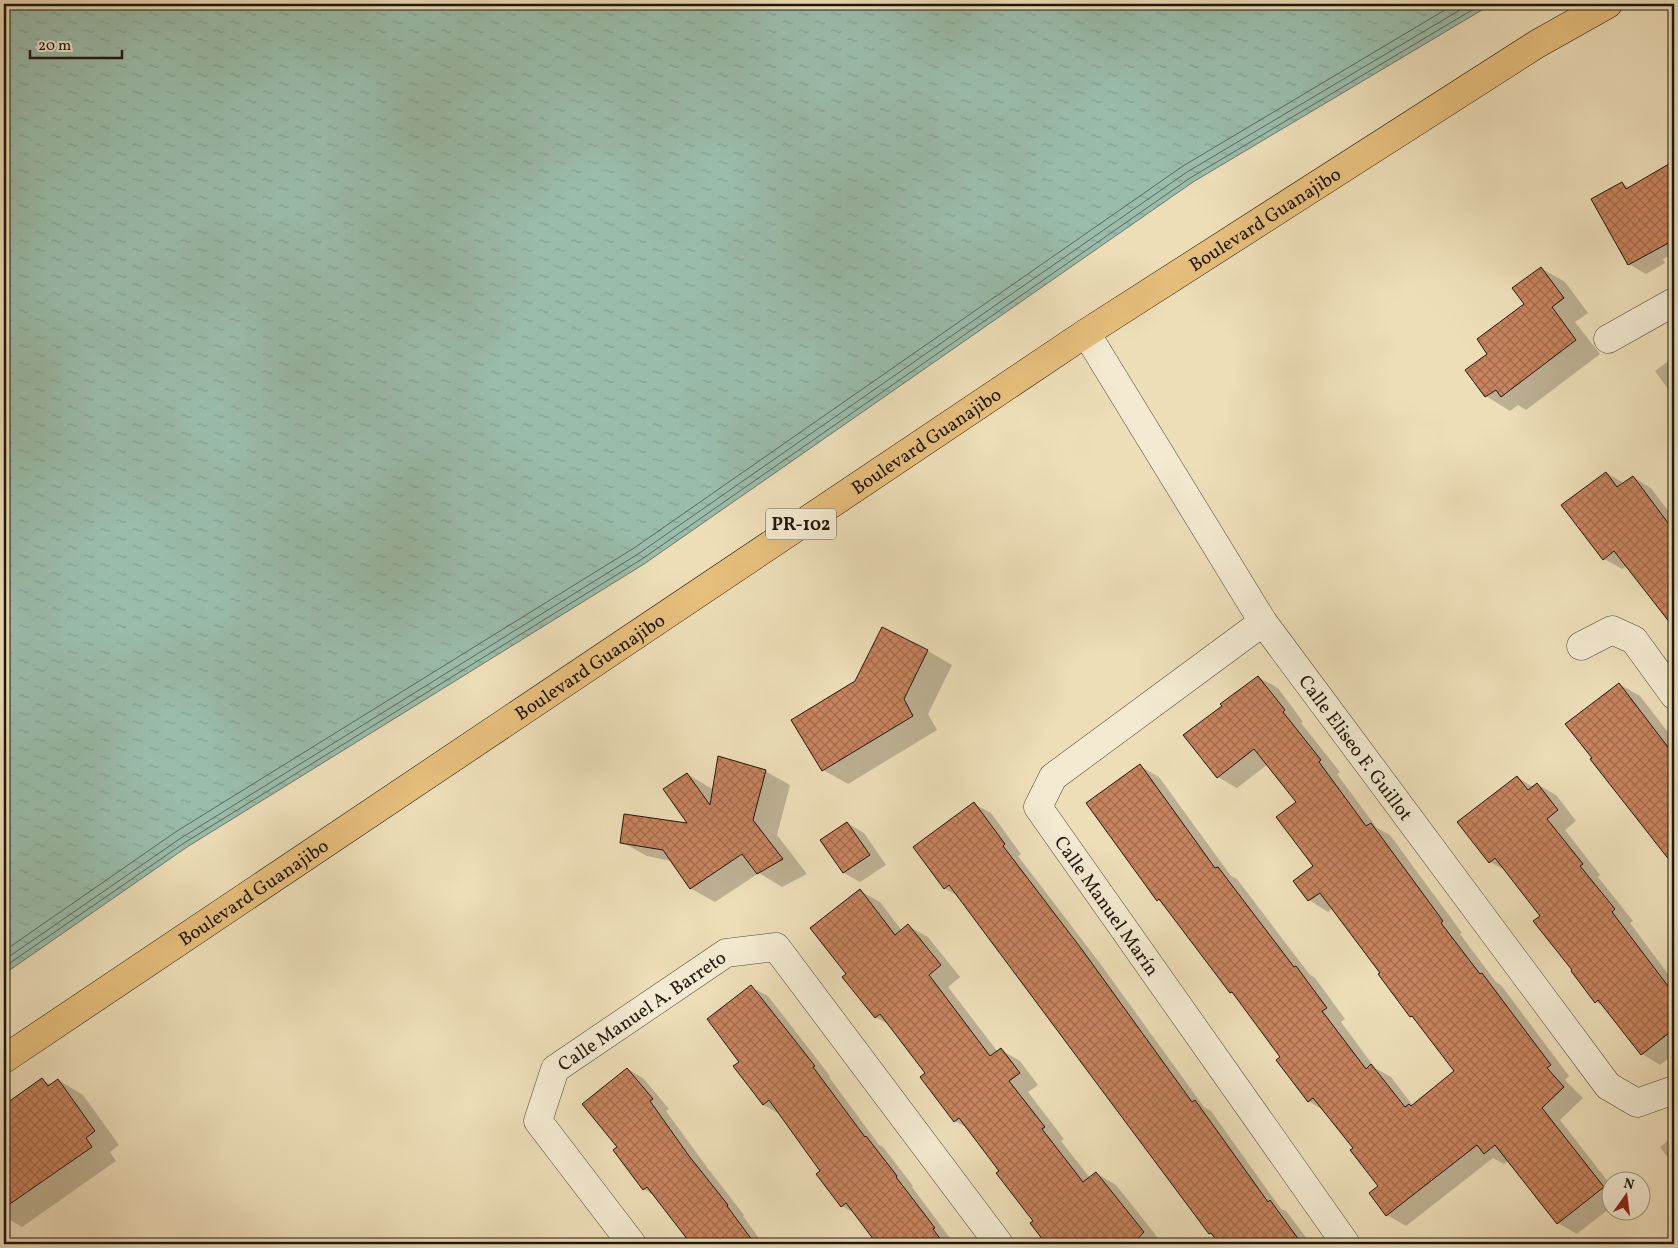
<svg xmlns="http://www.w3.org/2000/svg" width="1678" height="1248" font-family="Vollkorn,serif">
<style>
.water{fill:url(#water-ripples);stroke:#697a6b}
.shadow{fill:#0003}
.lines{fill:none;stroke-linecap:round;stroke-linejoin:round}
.shore{stroke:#5c695b;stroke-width:1}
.building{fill:url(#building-cross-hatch);stroke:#1f160b}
.minor-casing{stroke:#524836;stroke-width:29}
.major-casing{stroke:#1f160b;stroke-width:29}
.minor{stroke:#f3ead1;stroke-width:28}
.major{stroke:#e6bf7c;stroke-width:28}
.labels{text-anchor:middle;stroke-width:4;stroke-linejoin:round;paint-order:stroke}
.shield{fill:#f3ead1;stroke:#5f5646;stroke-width:1}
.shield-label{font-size:18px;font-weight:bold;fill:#1f160b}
.street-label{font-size:19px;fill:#1f160b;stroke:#f3ead1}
</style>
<defs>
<pattern id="water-ripples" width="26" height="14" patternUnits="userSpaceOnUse" patternTransform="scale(1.25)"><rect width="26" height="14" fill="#9abcab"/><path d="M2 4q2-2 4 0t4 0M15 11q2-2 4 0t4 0" fill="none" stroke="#84a192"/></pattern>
<pattern id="building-cross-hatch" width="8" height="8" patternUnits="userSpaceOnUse" patternTransform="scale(1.25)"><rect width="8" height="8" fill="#c8845e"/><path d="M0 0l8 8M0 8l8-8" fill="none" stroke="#a26b4c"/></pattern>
</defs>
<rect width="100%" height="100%" fill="#eddeb8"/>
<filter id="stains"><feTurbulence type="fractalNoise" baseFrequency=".004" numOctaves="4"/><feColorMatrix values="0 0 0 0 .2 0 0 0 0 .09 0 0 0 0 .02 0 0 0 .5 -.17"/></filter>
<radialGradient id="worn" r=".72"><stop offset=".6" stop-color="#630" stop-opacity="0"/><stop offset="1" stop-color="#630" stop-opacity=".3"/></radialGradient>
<!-- water -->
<path class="water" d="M4 4H1492L1193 182 644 564 187 847 4 974Z"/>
<!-- shadow -->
<g class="shadow">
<path d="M1674 163V253L1663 259 1665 263 1646 274 1629 264 1592 200 1622 183 1630 188Z"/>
<path d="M1541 268 1565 282 1588 313 1575 322 1600 354 1526 410 1518 405 1510 411 1486 396 1489 354 1526 305Z"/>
<path d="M1674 357V397L1655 371Z"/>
<path d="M1606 473 1624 483 1633 477 1651 488 1674 519V626L1627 566 1622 569 1604 559Z"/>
<path d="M928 651 952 665 928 714 937 730 848 784 823 770Z"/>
<path d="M1258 677 1278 688 1303 722 1301 723 1340 772 1337 774 1377 828 1390 835 1462 933 1460 934 1496 982 1501 985 1569 1076 1565 1080 1583 1098 1560 1120 1610 1184V1208L1577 1234 1558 1223 1509 1160 1504 1164 1493 1158 1406 1226 1387 1215 1380 1186 1354 1148 1325 1111 1308 1101 1282 1057 1236 995 1231 992 1164 904 1158 900 1140 766 1159 777 1231 876 1237 879 1310 975 1315 978 1345 1019 1341 1022 1375 1068 1391 1077 1413 1106 1456 1072 1416 1019 1411 1016 1382 973 1333 908 1328 912 1309 900 1315 866 1298 803 1268 764 1237 788 1218 777 1224 706Z"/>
<path d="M1619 684 1640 696 1674 740V864L1592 759Z"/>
<path d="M765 771 790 785 777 835 807 874 782 887 759 873 715 902 690 888 671 861 647 856 622 842 689 824 687 774 714 790Z"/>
<path d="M1517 777 1533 787 1537 784 1556 795 1576 821 1565 830 1600 875 1598 877 1633 921 1630 923 1674 982V1054L1660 1065 1642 1054 1606 1008 1596 1002 1542 916 1507 871 1490 862Z"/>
<path d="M974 804 991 813 1021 854 1018 856 1099 962 1204 1107 1211 1111 1281 1209 1286 1211 1311 1244H1221L1215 1236 1210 1233 960 897 944 888Z"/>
<path d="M847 823 864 833 886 865 860 882 844 873Z"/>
<path d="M860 891 880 902 902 931 908 926 928 937 960 977 948 987 998 1052 1001 1050 1020 1061 1038 1085 1028 1092 1064 1139 1061 1141 1090 1178 1096 1173 1116 1185 1163 1244H1048L1031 1223 1034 1221 1001 1171 969 1129 955 1121 927 1074 890 1025 875 1017 847 974Z"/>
<path d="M751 987 768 996 830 1076 829 1077 879 1145 883 1147 913 1186 912 1187 950 1238 948 1239 952 1244H878L856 1214 842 1206 822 1172 780 1114 763 1105 741 1062Z"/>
<path d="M628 1069 644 1079 669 1109 666 1111 706 1166 744 1215 743 1216 763 1244H693L655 1196 644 1189 619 1147Z"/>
<path d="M42 1080 52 1085 58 1080 83 1095 119 1145 110 1152 116 1161 22 1227 8 1219 4 1222V1106Z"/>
<path d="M1674 1136V1166L1660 1147Z"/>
</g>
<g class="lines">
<!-- shore -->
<g class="shore">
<path d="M4 951 177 831 634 548 1183 166 1455 4"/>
<path d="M4 960 181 838 638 554 1187 172 1470 4"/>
<path d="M4 967 184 843 642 559 1190 178 1482 4"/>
</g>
</g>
<!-- building -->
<g class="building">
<path d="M1674 161V240L1628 265 1591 199 1622 182 1626 189Z"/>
<path d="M1541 267 1564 298 1552 307 1576 340 1501 397 1496 390 1485 397 1465 370 1487 354 1477 339 1524 304 1512 288Z"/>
<path d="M1606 472 1617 487 1633 476 1674 531V628L1614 551 1603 560 1561 505Z"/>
<path d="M882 627 928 650 904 699 913 716 822 771 791 720 855 681Z"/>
<path d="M1258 676 1285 710 1283 712 1321 760 1319 762 1366 826 1371 823 1443 921 1441 923 1480 974 1482 973 1551 1065 1547 1068 1564 1087 1542 1108 1604 1187 1557 1224 1495 1145 1484 1154 1477 1145 1386 1216 1369 1193 1378 1186 1350 1150 1353 1148 1313 1098 1308 1102 1276 1060 1280 1057 1232 992 1230 993 1159 899 1157 901 1086 803 1140 764 1215 868 1218 867 1294 967 1296 966 1327 1008 1322 1011 1366 1069 1371 1064 1405 1107 1409 1104 1411 1106 1454 1071 1412 1016 1410 1017 1378 974 1380 973 1320 893 1308 901 1293 881 1313 866 1276 817 1296 802 1254 749 1217 778 1183 735 1222 706 1220 704Z"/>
<path d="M1619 683 1674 755V866L1590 759 1592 758 1565 724Z"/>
<path d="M718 756 766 770 753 820 783 859 757 874 742 854 690 889 663 850 620 843 624 814 687 823 663 789 687 773 710 805Z"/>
<path d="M1517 776 1528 790 1537 783 1558 810 1547 819 1583 864 1580 866 1615 909 1612 912 1674 994V1029L1641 1055 1598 1000 1595 1003 1571 971 1572 970 1533 921 1540 916 1495 858 1489 863 1457 822Z"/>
<path d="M974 802 1005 844 1003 846 1083 951 1192 1102 1195 1100 1268 1202 1270 1200 1302 1244H1219L1211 1233 1209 1234 949 885 944 889 913 847Z"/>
<path d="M847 822 870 855 843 873 820 840Z"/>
<path d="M860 889 895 935 908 924 941 965 929 975 990 1056 1001 1048 1020 1073 1009 1081 1045 1127 1042 1129 1083 1182 1096 1172 1144 1232 1133 1244H1046L1030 1223 1033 1221 996 1173 999 1171 959 1118 954 1122 920 1077 925 1073 880 1014 875 1018 842 977 846 974 810 928Z"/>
<path d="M751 985 815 1066 813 1067 865 1137 866 1136 897 1176 896 1177 935 1228 933 1229 944 1244H877L846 1203 841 1207 816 1174 820 1171 769 1100 763 1105 733 1066 739 1062 707 1019Z"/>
<path d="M627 1068 653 1099 650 1101 689 1156 728 1205 727 1206 755 1244H691L647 1187 643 1190 613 1150 617 1147 582 1104Z"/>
<path d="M42 1078 48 1086 58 1079 95 1131 86 1138 92 1147 4 1208V1105Z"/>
</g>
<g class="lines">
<defs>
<g id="minor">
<path id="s1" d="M1086 333 1263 622 1608 1086 1637 1103 1674 1090"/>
<path d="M1608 339 1674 302"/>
<path id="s2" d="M1263 622 1053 777 1038 807 1346 1244"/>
<path d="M1581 646 1612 630 1634 640 1674 695"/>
<path id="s3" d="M632 1244 538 1121 555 1069 726 953 776 947 999 1244"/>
</g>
<g id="major">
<path id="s4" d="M4 1059 1086 333 1537 44 1608 4"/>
</g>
</defs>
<!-- minor casing -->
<use href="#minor" class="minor-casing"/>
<!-- major casing -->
<use href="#major" class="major-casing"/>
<!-- minor -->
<use href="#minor" class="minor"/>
<!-- major -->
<use href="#major" class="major"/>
</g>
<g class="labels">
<!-- shield labels -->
<rect class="shield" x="766" y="508.5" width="70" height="31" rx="4"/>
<g class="shield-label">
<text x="801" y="530">PR-102</text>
</g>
<!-- street labels -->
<g class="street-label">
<text dy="7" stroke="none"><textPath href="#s4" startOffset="1515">Boulevard Guanajibo</textPath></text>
<text dy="7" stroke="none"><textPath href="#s4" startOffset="1110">Boulevard Guanajibo</textPath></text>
<text dy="7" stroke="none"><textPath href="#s4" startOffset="705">Boulevard Guanajibo</textPath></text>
<text dy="7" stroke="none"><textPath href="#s1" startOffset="495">Calle Eliseo F. Guillot</textPath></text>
<text dy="7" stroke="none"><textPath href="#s4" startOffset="300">Boulevard Guanajibo</textPath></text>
<text dy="7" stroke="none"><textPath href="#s2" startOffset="415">Calle Manuel Marín</textPath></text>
<text dy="7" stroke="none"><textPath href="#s3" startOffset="314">Calle Manuel A. Barreto</textPath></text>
</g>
</g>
<!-- margin -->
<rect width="1678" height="1248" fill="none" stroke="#eddeb8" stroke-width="20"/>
<rect x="5" y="5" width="1668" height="1238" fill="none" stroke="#1f160b" stroke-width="2.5"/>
<rect x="10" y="10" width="1658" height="1228" fill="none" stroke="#1f160b"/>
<!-- north arrow -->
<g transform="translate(1626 1196) rotate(14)"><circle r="24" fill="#f3ead1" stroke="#9e9582"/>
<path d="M0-4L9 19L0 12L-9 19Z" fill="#8f2418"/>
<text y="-8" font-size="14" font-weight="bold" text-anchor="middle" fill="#1f160b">N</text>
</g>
<!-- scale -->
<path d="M30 50v8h92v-8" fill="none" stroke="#1f160b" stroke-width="2.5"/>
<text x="38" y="50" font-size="15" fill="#1f160b" stroke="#f3ead1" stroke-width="4" paint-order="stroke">20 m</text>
<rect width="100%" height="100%" filter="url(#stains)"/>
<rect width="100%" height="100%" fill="url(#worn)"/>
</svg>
